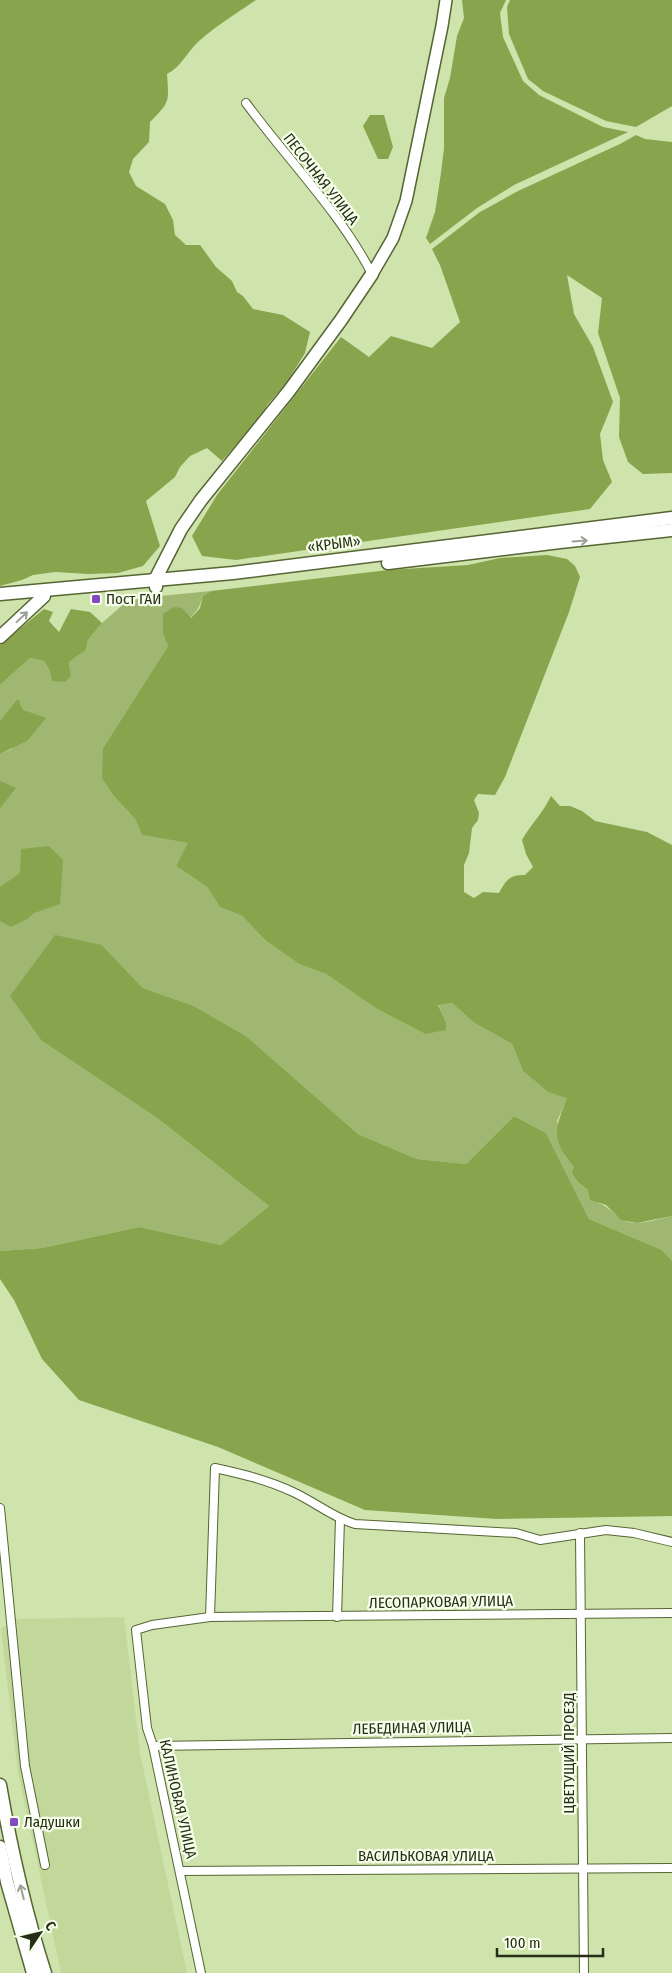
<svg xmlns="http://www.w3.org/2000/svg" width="672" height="1973" font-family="'Fira Sans Condensed',sans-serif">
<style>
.built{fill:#c2d89b}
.green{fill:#9fb771}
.forest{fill:#88a44d}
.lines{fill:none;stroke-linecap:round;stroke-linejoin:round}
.street-casing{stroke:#556534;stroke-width:10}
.secondary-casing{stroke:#556534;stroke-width:14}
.primary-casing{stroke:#556534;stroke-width:15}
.street{stroke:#fff;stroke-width:8}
.secondary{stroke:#fff;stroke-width:11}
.primary{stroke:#fff;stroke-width:12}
.oneway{stroke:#9da097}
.poi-dot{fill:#8549bf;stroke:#f6ffe9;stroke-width:2}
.labels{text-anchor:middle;stroke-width:4.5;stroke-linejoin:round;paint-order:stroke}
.street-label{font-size:15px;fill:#262d18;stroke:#f6ffe9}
.poi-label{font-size:15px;fill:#262d18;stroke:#f6ffe9;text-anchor:start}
</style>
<rect width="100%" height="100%" fill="#cfe3ac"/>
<!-- built -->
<path class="built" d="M124 1617 140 1753 187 1973H61L18 1772 1 1629 15 1619Z"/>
<!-- green -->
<path class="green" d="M211 591 203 596C197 619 182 623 163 634L168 646 103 748 114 796 135 819 142 835 189 843 176 866 207 887 220 907 242 916 266 941 299 964 326 974 377 1009 425 1034 446 1022 438 1004 452 1003 473 1022 512 1044 523 1071 548 1092 568 1097 557 1121 565 1156 574 1167 579 1183 588 1190 598 1203C608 1206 612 1213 621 1219 635 1228 657 1219 672 1216V1261L662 1250 589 1219 546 1133 514 1116 466 1164 417 1159 358 1134 246 1036 194 1006 143 988 102 945 42 1041 157 1118 269 1206 221 1245 139 1227 42 1248 0 1251V754L12 749 23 710 18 698 0 721V685L30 658 44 661 50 671 71 676 69 662 86 650 88 640 102 623 126 602 141 598Z"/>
<!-- forest -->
<g class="forest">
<path d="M0 0H256C237 13 217 25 199 41 187 52 181 67 167 74 169 102 170 102 150 122L149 142 133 159 129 172 136 186 165 204 173 220 175 235 186 245H200L216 267 232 281 237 292 243 296 253 309 283 315 310 332 305 353 287 382 268 404 258 420 222 461 207 448 190 456 180 467 175 477 146 501 160 546 143 566 118 573 89 574 55 572 33 575 22 580 0 586Z"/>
<path d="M462 0H506L500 13 503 37 523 81 539 95 603 127 628 132 514 185 477 208 430 244 426 238 435 212 441 173 444 148V98L450 78 457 36 464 18Z"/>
<path d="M510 0H672V106L636 127 606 121 543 91 528 79 509 34 507 7Z"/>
<path d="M370 115H384L393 147 388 159H378L363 126Z"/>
<path d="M636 135 645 139 672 142V473L643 474 628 462 619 437 620 398 598 333 602 298 567 275 574 314 593 347 613 402 600 434 603 460 612 482 590 509 236 560 202 556 192 536 217 495 341 337 369 357 391 336 432 348 460 322 440 265 432 249 480 212 518 191 620 144Z"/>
<path d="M547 555 567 559 575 566 580 577 569 612 505 777 495 795 478 794 474 800 479 813 478 820 472 828 469 853 464 865V892L474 898 483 892 499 893C506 880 509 875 525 875L533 867 526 854 522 840C531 824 543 813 551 796L560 806H570L582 811 595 821 647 832 672 845V1216L637 1223 621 1220 606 1205 590 1200 588 1190 579 1183 572 1173 574 1167C550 1139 555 1129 567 1098L548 1092 523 1071 512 1044 473 1022 452 1003 438 1005 446 1022V1030L425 1034 377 1009 326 974 299 964 266 941 242 916 220 907 207 887 176 866 188 843 142 835 135 819 114 796 102 778 103 748 168 646 163 634V614L174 607 182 608 191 618 200 608 203 596 211 591 388 570 468 565 500 558Z"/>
<path d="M44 609 53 612 49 621 59 632 71 609 90 612 102 623 88 640 86 650 69 662 71 676 65 682 52 681 50 671 44 661 30 658 0 685V645Z"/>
<path d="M18 698 23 710 46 718 27 741 0 754V721Z"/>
<path d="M0 781 16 788 0 808Z"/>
<path d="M49 846 63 860 60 904 34 913 27 919 11 927 0 921V887L20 873 21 849Z"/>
<path d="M55 935 102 945 143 988 194 1006 246 1036 358 1134 417 1159 466 1164 514 1116 546 1133 589 1219 662 1250 672 1261V1516L497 1519 365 1510 218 1447 79 1400 42 1359 14 1300 0 1279V1251L42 1248 139 1227 221 1245 269 1206 157 1118 42 1041 10 996Z"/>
</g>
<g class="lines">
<defs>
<g id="street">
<path d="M246 103C287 159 340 212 372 274"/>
<path d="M0 1508 25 1766 45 1865"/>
<path d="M580 1533 584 1973"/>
<path d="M210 1617 215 1468C242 1474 268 1480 293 1492 315 1502 332 1517 355 1524L516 1533 540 1540 606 1530 634 1533 672 1542"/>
<path d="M337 1617 340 1519"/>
<path d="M153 1746 672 1738"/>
<path d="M180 1871 672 1868"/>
<path d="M201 1973 153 1746 147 1728 136 1630 152 1625 210 1617 672 1613"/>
</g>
<path id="secondary" d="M372 274 393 238 406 201 442 26 446 0"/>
<g id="primary">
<path d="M388 563 560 542 672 530"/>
<path d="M156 587 155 580 181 529 201 500 289 391 341 320 372 274"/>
<path d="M0 594 233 573 672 518"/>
<path d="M0 637 44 596"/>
<path d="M0 1785C11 1849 25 1911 45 1973"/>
<path d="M0 1847 7 1882 33 1973"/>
</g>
</defs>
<!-- street casing -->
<use href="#street" class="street-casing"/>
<!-- secondary casing -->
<use href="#secondary" class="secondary-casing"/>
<!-- primary casing -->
<use href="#primary" class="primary-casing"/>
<!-- street -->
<use href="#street" class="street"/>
<!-- secondary -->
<use href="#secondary" class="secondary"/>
<!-- primary -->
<use href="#primary" class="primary"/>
</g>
<!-- one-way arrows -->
<defs><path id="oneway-shaft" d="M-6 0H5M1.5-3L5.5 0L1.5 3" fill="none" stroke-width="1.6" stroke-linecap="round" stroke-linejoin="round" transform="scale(1.25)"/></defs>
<g class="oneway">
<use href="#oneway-shaft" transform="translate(580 541) rotate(-4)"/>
<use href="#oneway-shaft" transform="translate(22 617) rotate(-43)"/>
<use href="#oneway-shaft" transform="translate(22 1892) rotate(-104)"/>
</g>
<!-- markers -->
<g class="poi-dot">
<rect x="91" y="594" width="10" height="10" rx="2.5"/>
<rect x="9" y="1817" width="10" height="10" rx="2.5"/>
</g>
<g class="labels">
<!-- street labels -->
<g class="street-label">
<text transform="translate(321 179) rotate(52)" y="5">ПЕСОЧНАЯ УЛИЦА</text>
<text transform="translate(334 544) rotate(-7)" y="5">«КРЫМ»</text>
<text transform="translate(441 1602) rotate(-1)" y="5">ЛЕСОПАРКОВАЯ УЛИЦА</text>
<text transform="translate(412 1728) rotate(-1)" y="5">ЛЕБЕДИНАЯ УЛИЦА</text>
<text transform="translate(569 1753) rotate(-90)" y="5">ЦВЕТУЩИЙ ПРОЕЗД</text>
<text transform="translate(178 1799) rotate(77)" y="5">КАЛИНОВАЯ УЛИЦА</text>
<text x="426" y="1861">ВАСИЛЬКОВАЯ УЛИЦА</text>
</g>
<!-- poi labels -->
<g class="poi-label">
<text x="106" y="604">Пост ГАИ</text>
<text x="24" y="1827">Ладушки</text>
</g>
</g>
<!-- north arrow -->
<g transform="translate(40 1933) rotate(55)" stroke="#f6ffe9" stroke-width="4" paint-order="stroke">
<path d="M0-4L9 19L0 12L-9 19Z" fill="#262d18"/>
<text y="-8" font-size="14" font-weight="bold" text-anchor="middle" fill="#262d18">С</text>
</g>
<!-- scale -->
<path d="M497 1948v8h106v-8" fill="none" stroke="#262d18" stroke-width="2.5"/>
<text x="504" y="1948" font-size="15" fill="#262d18" stroke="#f6ffe9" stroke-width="4" paint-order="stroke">100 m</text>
</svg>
